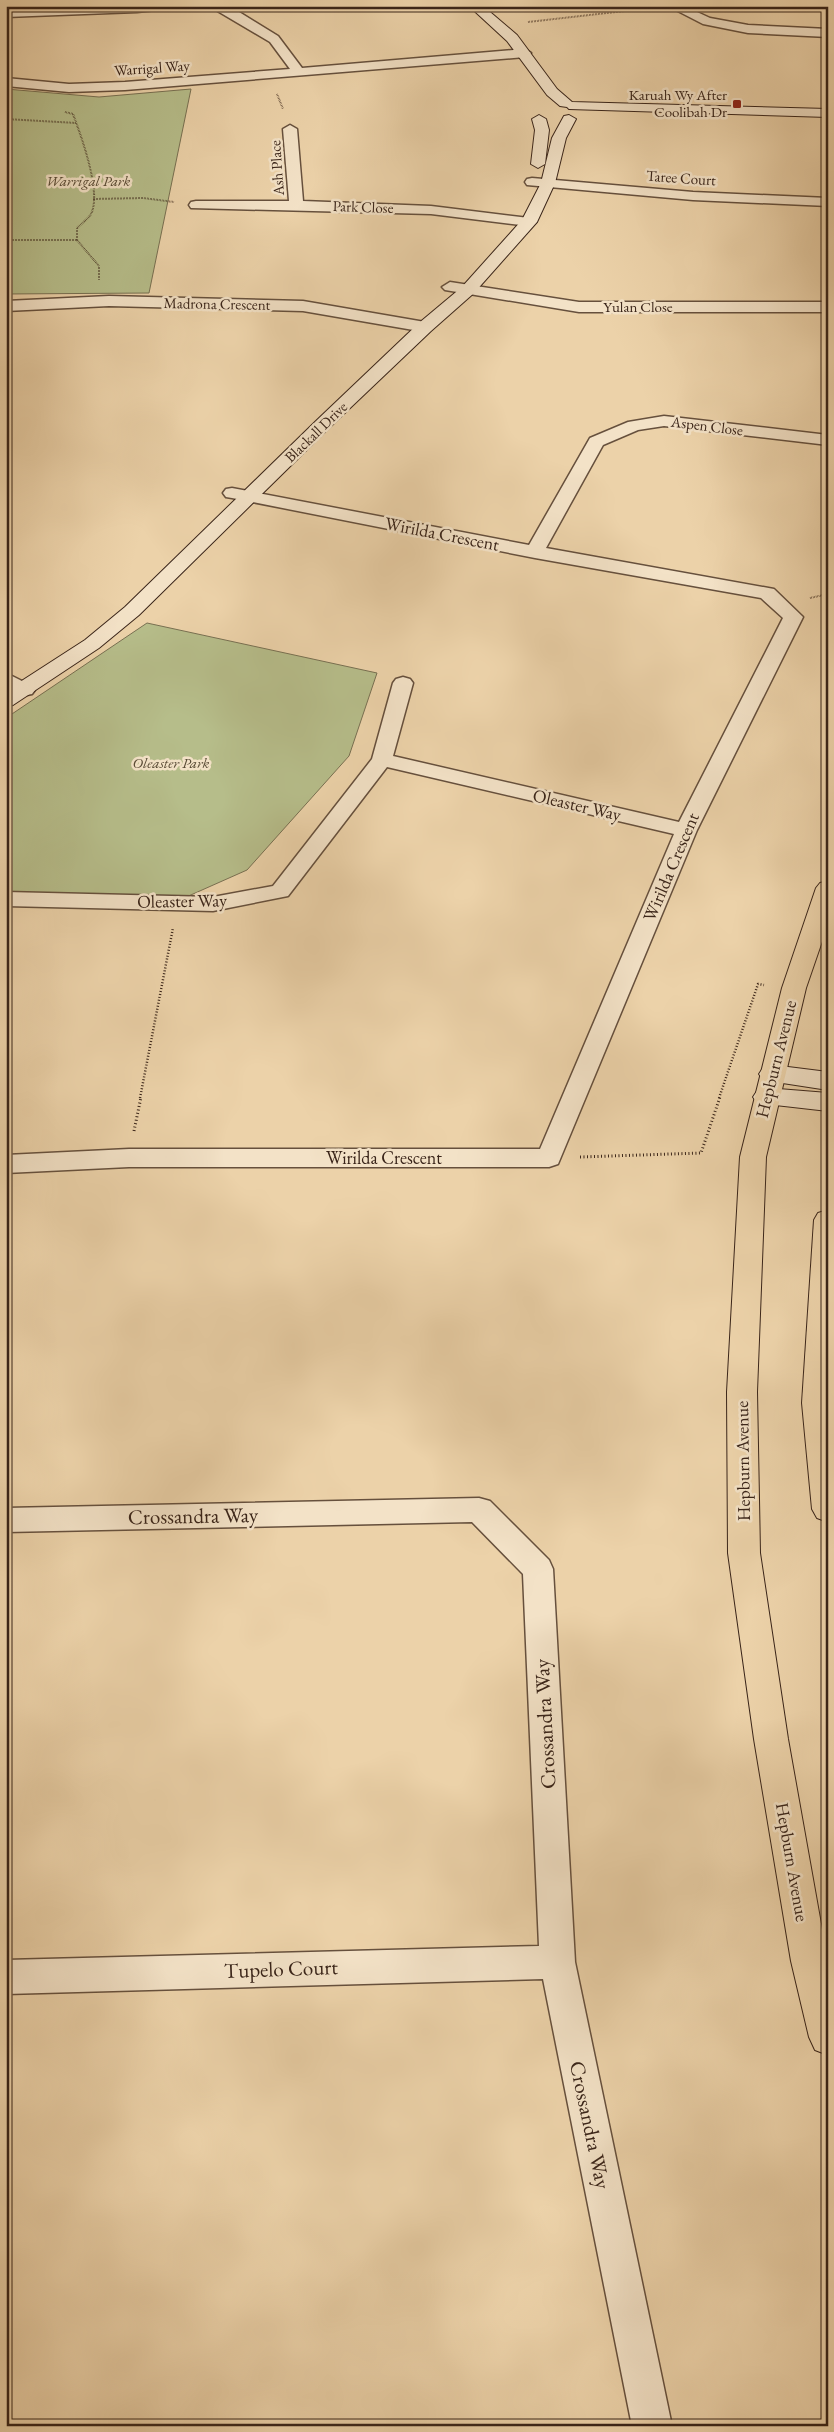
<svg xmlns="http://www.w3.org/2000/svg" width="834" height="2432" font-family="'EB Garamond',serif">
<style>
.green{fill:#b6bd8a;stroke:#787052}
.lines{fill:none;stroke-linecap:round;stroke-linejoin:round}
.street-casing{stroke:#66503d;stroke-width:3}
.secondary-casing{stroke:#392419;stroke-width:2}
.primary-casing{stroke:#392419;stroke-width:2}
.path-far2{stroke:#392419;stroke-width:2;stroke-dasharray:0.5 1;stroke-linecap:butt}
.path-far1{stroke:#392419;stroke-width:2.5;stroke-dasharray:1 2;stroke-linecap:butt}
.path{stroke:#392419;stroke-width:3;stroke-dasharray:1 2.5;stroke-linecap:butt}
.street{fill:#f3e2c7;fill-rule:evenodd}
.secondary{fill:#f3e2c7;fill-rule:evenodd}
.primary{fill:#ecd2a9;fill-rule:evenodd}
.poi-dot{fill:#8f2418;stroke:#f3e2c7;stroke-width:2}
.labels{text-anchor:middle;stroke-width:5;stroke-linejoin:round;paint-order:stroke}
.far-street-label{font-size:15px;fill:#392419;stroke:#f3e2c7}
.far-poi-label{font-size:15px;fill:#392419;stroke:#f3e2c7;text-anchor:end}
.far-park-label{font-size:15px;font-style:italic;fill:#584a35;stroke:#f3e2c7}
.street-label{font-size:18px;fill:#392419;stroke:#f3e2c7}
.near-street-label{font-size:21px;fill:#392419;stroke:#f3e2c7}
</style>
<rect width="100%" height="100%" fill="#ecd2a9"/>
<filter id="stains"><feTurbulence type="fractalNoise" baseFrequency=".004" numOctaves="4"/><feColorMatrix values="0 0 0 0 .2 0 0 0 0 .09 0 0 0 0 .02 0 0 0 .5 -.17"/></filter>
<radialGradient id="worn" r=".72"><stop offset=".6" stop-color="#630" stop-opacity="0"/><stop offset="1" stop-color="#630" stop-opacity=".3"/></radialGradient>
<!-- green -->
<g class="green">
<path d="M6 89 99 97 191 89 149 293 6 294Z"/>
<path d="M147 623 377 673 349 756 247 870 184 898 6 892V718Z"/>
</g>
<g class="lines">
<defs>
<g id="street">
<path d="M162 6 156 10 137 12 6 17V9L25 8Z"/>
<path d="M209 6 231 7 278 36 302 68 525 49 531 53 525 57 125 90 69 92 6 86V78L69 84 125 82 290 69 270 42Z"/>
<path d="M668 6H684L710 18 748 25 828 29V37L748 33 703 24Z"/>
<path d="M290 125 297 129 303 201 431 206 529 218 536 222 529 226 431 214 191 208 189 205 191 202 196 201H289L283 129Z"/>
<path d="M532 178 693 192 828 198V206L693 200 527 185 525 182 527 179Z"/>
<path d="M450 282 579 302H828V312H579L445 290 442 287Z"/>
<path d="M109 296 303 301 425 322 433 327 425 332 303 311 109 306 6 311V301Z"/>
<path d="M664 416 828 435V445L664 426 638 430 603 445 546 548 774 589 803 617 697 830 558 1164 549 1167H129L6 1173V1155L129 1149H540L674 834 387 767 288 896 213 911 6 906V892L213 897 273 886 372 759 393 683 396 679 403 677 410 679 413 683 393 756 679 822 783 618 761 598 535 558 232 498 226 497 223 493 226 489 232 488 529 545 590 438 628 422Z"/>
<path d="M6 673 32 686 35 690 32 694C21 697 15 693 6 687Z"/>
<path d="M479 1498 490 1501 549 1560 553 1569 575 1962 672 2426H632L543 1979 6 1994V1960L539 1946 523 1574 472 1522 6 1532V1508Z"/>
</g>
<g id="secondary">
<path d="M469 6H483L517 35 557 89 572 102 828 109V117L569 109 567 107 560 106 547 95 507 41Z"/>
<path d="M539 115 546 119 549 130 545 164 538 168 531 164 535 130 532 119Z"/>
<path d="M569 115 576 119 566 138 555 183 537 222 474 293 431 331 328 429 139 615 99 648 13 705 6 707V691L85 640 125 607 316 421 419 323 462 287 522 220 541 183 552 138 564 116Z"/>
<path d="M772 1065 828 1072V1090L763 1080 759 1074 763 1068Z"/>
<path d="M766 1088 828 1093V1111L757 1103 753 1097 757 1091Z"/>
</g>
<g id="primary">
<path d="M828 881V924L806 988 766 1157 757 1392 760 1553 788 1739 828 1963V2055L815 2050 809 2037 791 1961 754 1739 728 1553 727 1392 740 1157 782 988 816 888 820 883Z"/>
<path d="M828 1210V1522L817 1518 812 1509 802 1403 814 1220 818 1213Z"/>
</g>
</defs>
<!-- street casing -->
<use href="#street" class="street-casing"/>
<!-- secondary casing -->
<use href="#secondary" class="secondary-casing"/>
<!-- primary casing -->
<use href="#primary" class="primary-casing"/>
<!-- path-far2 -->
<g class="path-far2">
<path d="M528 22 651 8"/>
<path d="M277 94 283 109"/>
<path d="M65 112 73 114C81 136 102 192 91 214 88 219 81 224 77 228V240L99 266V280"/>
<path d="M6 119 76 123"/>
<path d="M93 199 143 198 174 202"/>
<path d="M6 240H77"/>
<path d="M810 598 828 594"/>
</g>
<!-- path-far1 -->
<g class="path-far1">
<path d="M140 1098 173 928"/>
<path d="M719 1098 758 984 764 985"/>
</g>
<!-- path -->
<g class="path">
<path d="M134 1131 141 1097"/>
<path d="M580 1157 701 1153 720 1097"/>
</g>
<!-- street -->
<use href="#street" class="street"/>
<!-- secondary -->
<use href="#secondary" class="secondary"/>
<!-- primary -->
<use href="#primary" class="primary"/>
</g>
<!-- markers -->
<rect class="poi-dot" x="732" y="99" width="10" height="10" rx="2.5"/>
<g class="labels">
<!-- far-street labels -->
<g class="far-street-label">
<text transform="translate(152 68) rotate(-4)" y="5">Warrigal Way</text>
<text transform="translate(277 168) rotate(-94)" y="5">Ash Place</text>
<text transform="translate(681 178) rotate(4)" y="5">Taree Court</text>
<text transform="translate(363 207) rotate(2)" y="5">Park Close</text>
<text transform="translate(217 304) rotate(1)" y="5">Madrona Crescent</text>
<text x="638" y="312">Yulan Close</text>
<text transform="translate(707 426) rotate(7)" y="5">Aspen Close</text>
<text transform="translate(316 432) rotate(-44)" y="5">Blackall Drive</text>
</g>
<!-- far-poi labels -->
<g class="far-poi-label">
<text x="727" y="100">Karuah Wy After<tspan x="727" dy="17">Coolibah Dr</tspan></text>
</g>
<!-- far-park labels -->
<g class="far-park-label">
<text x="88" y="186">Warrigal Park</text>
<text x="171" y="768">Oleaster Park</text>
</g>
<!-- street labels -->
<g class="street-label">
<text transform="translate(442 534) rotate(11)" y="6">Wirilda Crescent</text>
<text transform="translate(577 805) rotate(13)" y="6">Oleaster Way</text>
<text transform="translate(671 867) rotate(-67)" y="6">Wirilda Crescent</text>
<text transform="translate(182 901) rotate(-1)" y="6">Oleaster Way</text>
<text transform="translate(776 1059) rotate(-76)" y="6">Hepburn Avenue</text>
<text x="384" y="1164">Wirilda Crescent</text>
<text transform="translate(743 1461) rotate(-91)" y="6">Hepburn Avenue</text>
<text transform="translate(792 1862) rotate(80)" y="6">Hepburn Avenue</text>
</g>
<!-- near-street labels -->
<g class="near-street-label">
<text transform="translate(193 1516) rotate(-1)" y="7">Crossandra Way</text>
<text transform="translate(545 1724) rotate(-93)" y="7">Crossandra Way</text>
<text transform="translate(281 1969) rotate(-2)" y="7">Tupelo Court</text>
<text transform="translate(590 2125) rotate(78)" y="7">Crossandra Way</text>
</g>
</g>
<!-- margin -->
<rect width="834" height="2432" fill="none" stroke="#ecd2a9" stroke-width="25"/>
<rect x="8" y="8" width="819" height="2417" fill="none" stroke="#392419" stroke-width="2.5"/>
<rect x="12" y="12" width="809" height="2407" fill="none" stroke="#392419"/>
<rect width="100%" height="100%" filter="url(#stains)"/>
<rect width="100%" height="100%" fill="url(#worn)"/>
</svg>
